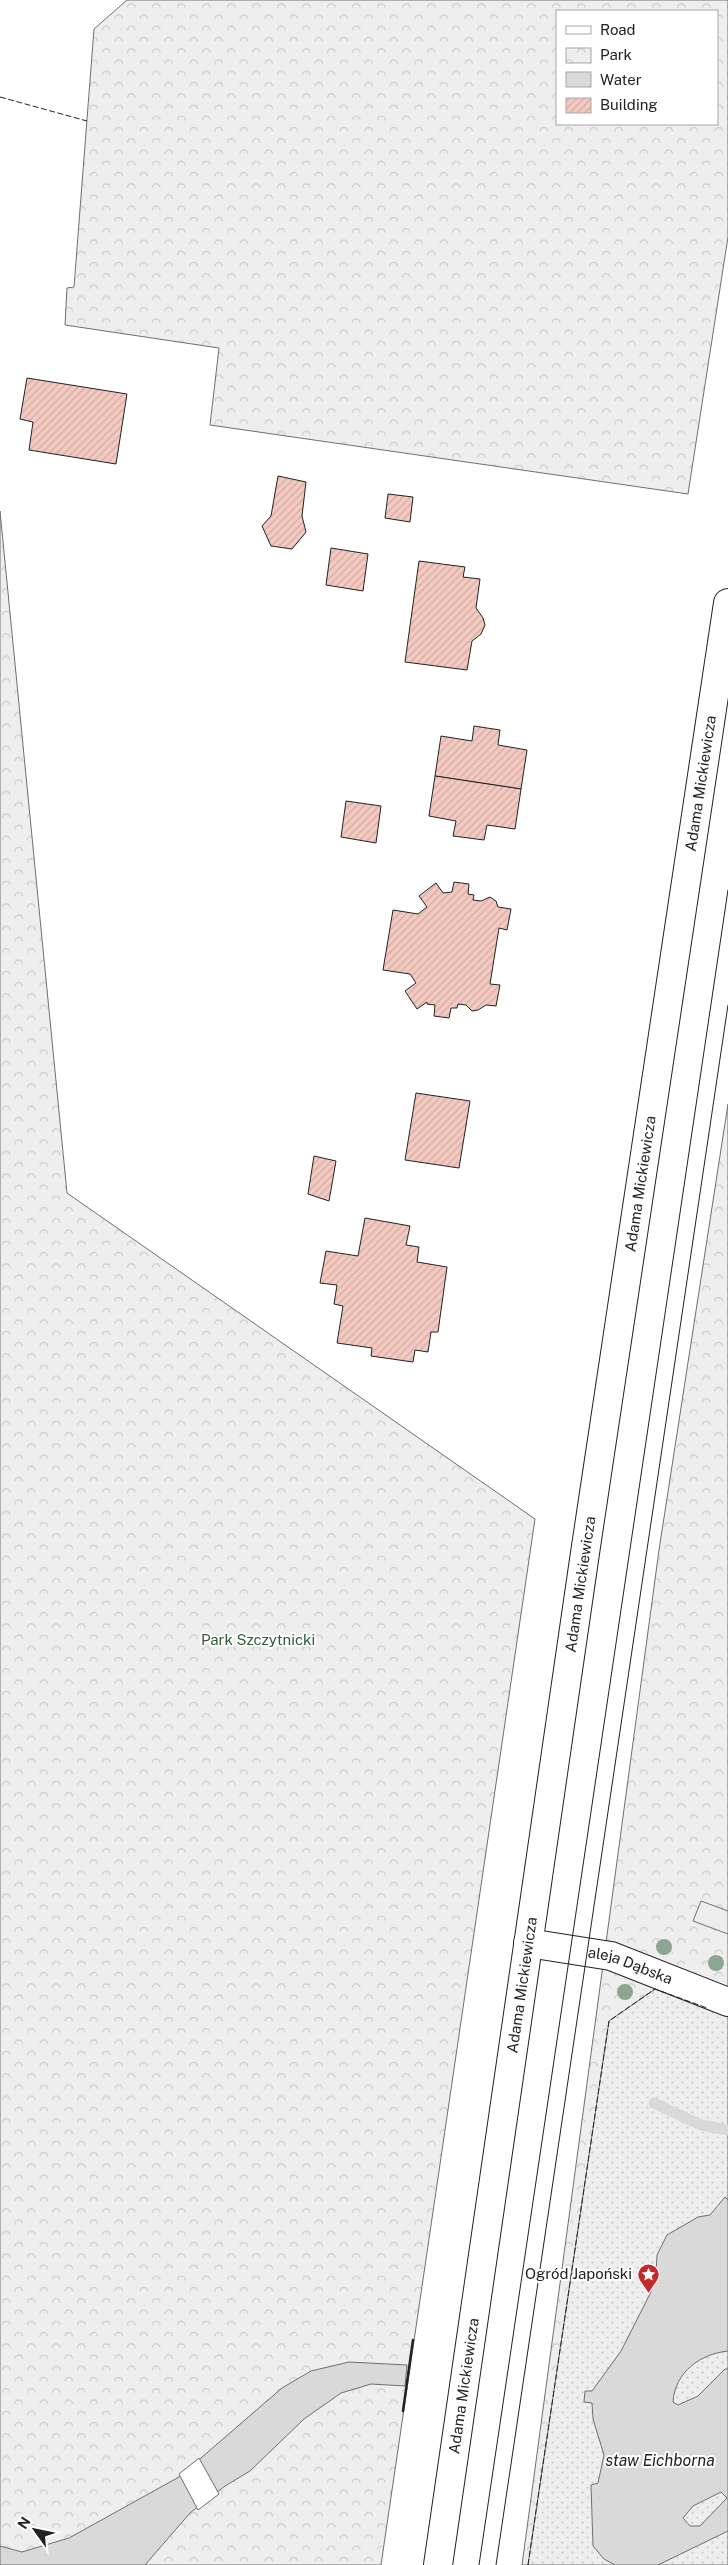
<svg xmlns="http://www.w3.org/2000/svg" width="728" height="2565" font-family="'Public Sans',sans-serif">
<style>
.park{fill:url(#park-crowns);stroke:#6f6f6f;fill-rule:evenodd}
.garden{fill:url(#garden-dots);stroke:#6f6f6f}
.parking{fill:#ededed;stroke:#6f6f6f}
.water{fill:#d9d9d9;stroke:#6f6f6f;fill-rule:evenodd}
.pier{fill:#fff;stroke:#6f6f6f}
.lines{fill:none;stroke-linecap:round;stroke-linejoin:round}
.stream{stroke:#d9d9d9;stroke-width:11}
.building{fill:url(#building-hatch);stroke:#222}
.minor-casing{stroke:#222;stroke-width:30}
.major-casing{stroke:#222;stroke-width:30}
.minor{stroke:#fff;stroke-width:28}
.major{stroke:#fff;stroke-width:28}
.tram{stroke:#222;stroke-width:1}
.fence{stroke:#222;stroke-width:1;stroke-dasharray:6 2.5;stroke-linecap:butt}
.wall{stroke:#222;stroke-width:2.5}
.tree{fill:#8da692}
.labels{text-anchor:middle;stroke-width:4;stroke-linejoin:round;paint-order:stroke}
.street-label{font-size:15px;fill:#222;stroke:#fff}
.park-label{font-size:15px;fill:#2f5e38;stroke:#fff}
.poi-label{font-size:15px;fill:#222;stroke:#fff;text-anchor:end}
.water-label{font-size:16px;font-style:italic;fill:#222;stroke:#fff}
</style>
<defs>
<pattern id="park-crowns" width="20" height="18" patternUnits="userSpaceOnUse" patternTransform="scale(1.25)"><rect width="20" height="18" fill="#eee"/><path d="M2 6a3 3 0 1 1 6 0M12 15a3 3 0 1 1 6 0" fill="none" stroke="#ccc"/></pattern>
<pattern id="garden-dots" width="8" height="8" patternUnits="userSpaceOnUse" patternTransform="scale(1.25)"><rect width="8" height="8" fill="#eee"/><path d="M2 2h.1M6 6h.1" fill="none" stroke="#ccc" stroke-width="1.8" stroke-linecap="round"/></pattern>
<pattern id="building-hatch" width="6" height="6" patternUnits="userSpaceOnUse" patternTransform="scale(1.25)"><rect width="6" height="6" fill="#f3c9c0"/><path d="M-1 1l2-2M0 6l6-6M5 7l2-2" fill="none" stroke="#d0aca5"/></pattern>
</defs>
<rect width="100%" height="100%" fill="#fff"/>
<!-- park -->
<g class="park">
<path d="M127 0H728V237L688 494 210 425 219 348 65 325 67 288 74 287 94 29ZM717 11V124H557V11Z"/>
<path d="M0 511 67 1193 535 1519 381 2565H0Z"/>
<path d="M728 1104V2565H522L659 1550Z"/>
</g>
<!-- garden -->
<path class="garden" d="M655 1989 728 2016V2565H528L609 2021Z"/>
<!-- parking -->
<path class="parking" d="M701 1901 728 1911V1934L693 1921Z"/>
<!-- water -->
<g class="water">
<path d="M725 2197 728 2200V2351C700 2354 675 2372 673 2402L678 2405 698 2396 725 2369H728V2531L658 2565H615L604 2559 593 2546 591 2485 598 2483 604 2455 593 2419 592 2403 584 2402 585 2391H592L621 2351 650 2294 656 2274 657 2255 667 2235 698 2217 710 2215ZM721 2492 727 2498 700 2526H690L683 2518 693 2506Z"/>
<path d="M349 2362 407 2365 405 2386 371 2384 341 2393 304 2419 250 2471 225 2486 190 2513 145 2565H0V2546L22 2552 69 2538 179 2477 282 2388 311 2371Z"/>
</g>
<!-- pier -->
<path class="pier" d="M199 2458 219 2494 198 2510 179 2474Z"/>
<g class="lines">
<!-- stream -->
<path class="stream" d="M654 2103 701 2125 728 2130"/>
</g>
<!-- building -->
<g class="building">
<path d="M27 378 127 394 116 464 29 450 33 422 20 419Z"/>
<path d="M278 476 306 482 302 516 306 532 292 549 271 546 262 526 271 516Z"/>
<path d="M388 494 413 497 410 522 385 518Z"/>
<path d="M331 548 368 554 363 591 326 585Z"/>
<path d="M419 561 465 567 463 577 480 579 476 608 483 618 485 625 481 634 472 641 467 670 405 662Z"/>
<path d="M474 726 500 730 498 745 527 750 521 789 435 776 441 736 472 741Z"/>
<path d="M435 776 521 789 515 829 487 825 484 840 453 836 456 821 429 816Z"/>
<path d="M346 801 381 806 376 843 341 837Z"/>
<path d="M454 882 469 884 468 894 474 895 473 900 481 901 490 897 496 901 498 907 511 909 507 930 499 928 490 984 500 985 496 1006 486 1005 478 1010 472 1011 466 1005 458 1004 457 1008H451L449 1018 434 1016 435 1005 427 1004V1002L417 1009 405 991 416 983 410 974 383 970 393 910 418 914 427 907 419 896 436 883 443 893 452 892Z"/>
<path d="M416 1093 470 1101 459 1168 405 1160Z"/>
<path d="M314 1156 336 1161 329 1201 308 1194Z"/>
<path d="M365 1218 410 1226 406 1245 419 1247 417 1262 447 1267 438 1332H431L428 1352 415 1350 413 1362 371 1356 372 1348 337 1343 343 1306 334 1304 337 1285 320 1283 326 1251 358 1256Z"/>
</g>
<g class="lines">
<defs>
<g id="minor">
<path id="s1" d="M528 1943 611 1956 728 2002"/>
</g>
<g id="major">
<path id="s2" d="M438 2565 585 1553 728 603"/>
</g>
</defs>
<!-- minor casing -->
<use href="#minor" class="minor-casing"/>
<!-- major casing -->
<use href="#major" class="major-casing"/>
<!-- minor -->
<use href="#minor" class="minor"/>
<!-- major -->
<use href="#major" class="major"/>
<!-- tram -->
<g class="tram">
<path d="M479 2565 728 890"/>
<path d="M496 2565 728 1005"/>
</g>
<!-- fence -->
<g class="fence">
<path d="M0 97 87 121"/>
<path d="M528 2565 609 2021 655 1989 707 2008"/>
</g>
<!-- wall -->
<path class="wall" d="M403 2411 413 2340"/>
</g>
<!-- trees -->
<g class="tree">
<circle cx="664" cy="1947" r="8"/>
<circle cx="716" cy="1963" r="8"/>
<circle cx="625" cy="1992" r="8"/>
</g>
<!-- icons -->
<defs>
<symbol id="sight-pin" viewBox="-11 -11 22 30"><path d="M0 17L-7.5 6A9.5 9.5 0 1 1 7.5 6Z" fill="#c62828" stroke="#fff"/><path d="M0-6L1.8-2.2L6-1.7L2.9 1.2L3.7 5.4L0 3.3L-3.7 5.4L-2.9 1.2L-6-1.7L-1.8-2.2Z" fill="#fff"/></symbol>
</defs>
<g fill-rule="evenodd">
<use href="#sight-pin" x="636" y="2262" width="25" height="34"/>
</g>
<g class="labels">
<!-- street labels -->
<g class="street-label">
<text dy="5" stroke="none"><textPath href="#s2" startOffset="1801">Adama Mickiewicza</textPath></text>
<text dy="5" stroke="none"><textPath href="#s2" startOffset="1396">Adama Mickiewicza</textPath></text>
<text dy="5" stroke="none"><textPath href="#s2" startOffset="991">Adama Mickiewicza</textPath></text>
<text dy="5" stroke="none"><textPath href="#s1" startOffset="105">aleja Dąbska</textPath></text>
<text dy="5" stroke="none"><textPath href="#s2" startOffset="586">Adama Mickiewicza</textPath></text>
<text dy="5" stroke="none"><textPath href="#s2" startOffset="181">Adama Mickiewicza</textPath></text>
</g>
<!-- park labels -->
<g class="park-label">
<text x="258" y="1645">Park Szczytnicki</text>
</g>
<!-- poi labels -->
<g class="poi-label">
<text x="632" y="2279">Ogród Japoński</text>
</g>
<!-- water labels -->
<g class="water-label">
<text x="660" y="2466">staw Eichborna</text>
</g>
</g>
<!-- legend -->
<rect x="556" y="10" width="162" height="115" fill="#ffffff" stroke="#a7a7a7"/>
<rect x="566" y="26" width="25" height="8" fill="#ffffff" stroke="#a7a7a7"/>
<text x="600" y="35" font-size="15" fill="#222222">Road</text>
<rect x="566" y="48" width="25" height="15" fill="url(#park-crowns)" stroke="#a7a7a7"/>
<text x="600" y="60" font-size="15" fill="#222222">Park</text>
<rect x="566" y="72" width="25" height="15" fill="#d9d9d9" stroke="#a7a7a7"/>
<text x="600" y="85" font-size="15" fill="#222222">Water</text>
<rect x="566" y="98" width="25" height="15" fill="url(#building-hatch)" stroke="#a7a7a7"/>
<text x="600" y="110" font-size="15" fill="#222222">Building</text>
<!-- north arrow -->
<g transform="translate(35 2530) rotate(303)" stroke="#ffffff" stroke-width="4" paint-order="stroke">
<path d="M0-4L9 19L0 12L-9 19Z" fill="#222222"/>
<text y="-8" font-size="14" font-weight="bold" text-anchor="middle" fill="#222222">N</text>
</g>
</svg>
